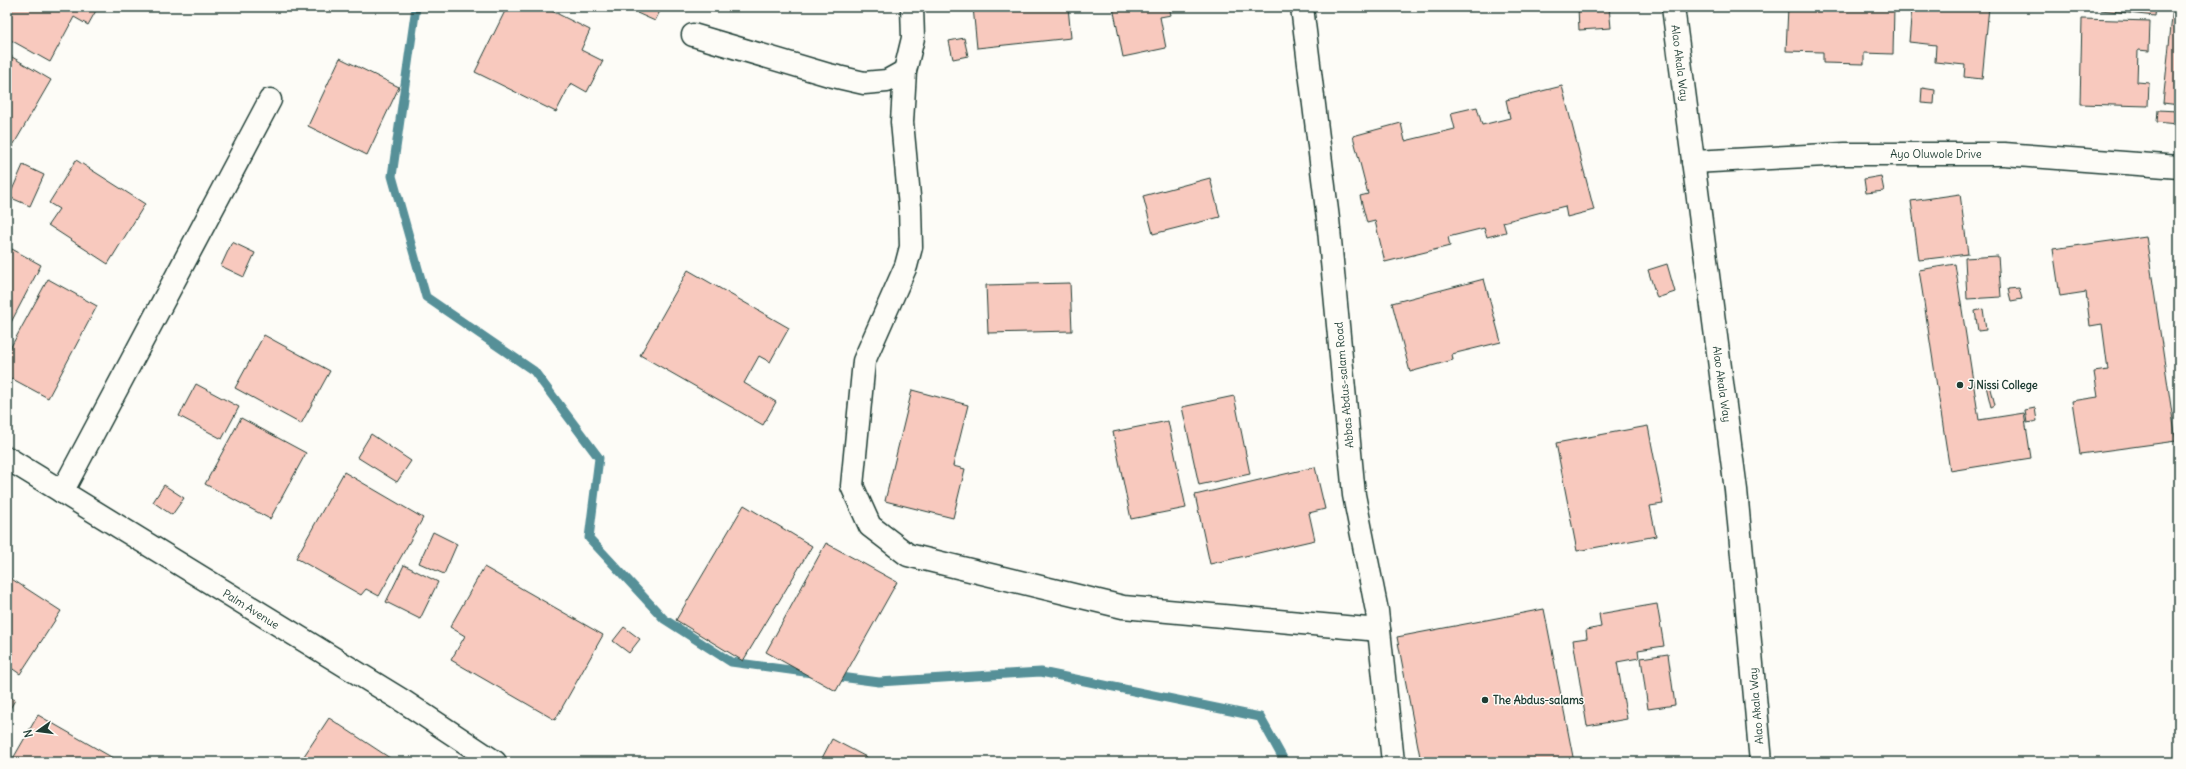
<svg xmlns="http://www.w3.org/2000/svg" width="2186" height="769" font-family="Delius,sans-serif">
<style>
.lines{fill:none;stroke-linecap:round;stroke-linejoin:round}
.stream{stroke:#579098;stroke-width:9}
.building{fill:#f8c9be;stroke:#1f3d34}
.minor-casing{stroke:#1f3d34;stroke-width:25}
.minor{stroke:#fdfcf7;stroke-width:22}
.poi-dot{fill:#1f3d34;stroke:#fdfcf7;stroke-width:1.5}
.labels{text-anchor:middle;stroke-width:3;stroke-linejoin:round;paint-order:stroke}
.street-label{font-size:11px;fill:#1f3d34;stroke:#fdfcf7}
.poi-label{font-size:11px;font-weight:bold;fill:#1f3d34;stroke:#fdfcf7;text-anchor:start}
</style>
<rect width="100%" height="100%" fill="#fdfcf7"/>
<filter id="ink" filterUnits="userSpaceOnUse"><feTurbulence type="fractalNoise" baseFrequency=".025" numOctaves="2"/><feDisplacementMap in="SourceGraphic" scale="8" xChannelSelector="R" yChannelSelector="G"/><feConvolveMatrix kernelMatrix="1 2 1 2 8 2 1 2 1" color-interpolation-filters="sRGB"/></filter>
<g filter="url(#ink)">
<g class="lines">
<!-- stream -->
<g class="stream">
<path d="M416 7 392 176 426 297 534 371 599 458 589 538 664 619 731 662 812 673"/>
<path d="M833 676 879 682 1041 672 1260 717 1285 762"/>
</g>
</g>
<!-- building -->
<g class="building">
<path d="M7 7H98L88 25 74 17 50 62 7 38Z"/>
<path d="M507 7H544L590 30 581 50 603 61 587 92 571 83 556 112 475 72Z"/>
<path d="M622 7H637L633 13Z"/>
<path d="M640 7H662L655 21 637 13Z"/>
<path d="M973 7H1068L1071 38 977 48Z"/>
<path d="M1113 7H1169L1171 15 1160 17 1166 48 1123 57Z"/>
<path d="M1578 7H1609L1611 28 1579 30Z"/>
<path d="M1788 7H1894L1893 54 1864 53V64L1823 63V52L1786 51Z"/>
<path d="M1912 7H1989L1982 79 1964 77 1965 65 1935 62 1936 45 1909 42Z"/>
<path d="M2101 7H2156L2155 16 2101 10Z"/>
<path d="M2173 7H2179V105L2163 103Z"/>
<path d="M2082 19 2150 21 2149 51 2138 50 2137 82 2149 83 2148 106 2080 104Z"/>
<path d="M964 38 968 56 953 59 949 41Z"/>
<path d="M7 54 51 80 7 156Z"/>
<path d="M340 58 399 87 367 155 308 126Z"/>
<path d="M1562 86 1594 210 1567 217 1565 206 1503 222 1506 232 1487 237 1484 228 1448 237 1450 246 1385 262 1375 221 1367 223 1360 196 1368 194 1353 136 1401 123 1405 141 1455 129 1451 113 1477 107 1482 125 1510 118 1506 100Z"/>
<path d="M1922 88 1935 90 1934 104 1921 103Z"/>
<path d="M2158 110 2177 111 2176 124 2157 122Z"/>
<path d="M76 160 145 204 108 264 48 225 59 209 49 203Z"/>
<path d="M23 165 44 175 30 206 9 197Z"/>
<path d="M1881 176 1884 191 1866 193 1864 179Z"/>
<path d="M1210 178 1220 217 1153 234 1143 196Z"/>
<path d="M1960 194 1968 254 1919 260 1911 201Z"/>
<path d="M2146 236 2176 441 2080 454 2072 401 2098 397 2094 372 2108 370 2102 324 2090 326 2086 292 2060 296 2053 249Z"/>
<path d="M232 242 255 253 244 277 221 266Z"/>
<path d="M12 249 41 265 7 330V258Z"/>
<path d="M1998 256 2001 297 1967 299 1965 258Z"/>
<path d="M1667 264 1675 292 1657 298 1648 270Z"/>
<path d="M1955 264 1979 420 2024 413 2031 458 1950 471 1919 270Z"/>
<path d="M688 270 789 328 770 362 759 356 744 383 776 402 763 425 640 355Z"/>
<path d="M48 279 97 306 48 398 7 376V354Z"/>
<path d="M1484 279 1501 342 1452 354 1453 360 1410 372 1392 303Z"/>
<path d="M1070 283 1072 331 988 333 986 285Z"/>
<path d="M2019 288 2022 299 2011 301 2008 289Z"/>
<path d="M1983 309 1986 330 1978 331 1975 311Z"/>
<path d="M264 335 330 371 301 424 235 388Z"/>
<path d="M196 384 239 407 222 439 179 416Z"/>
<path d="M1990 385 1995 405 1991 407 1986 386Z"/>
<path d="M912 390 968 405 953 466 965 469 953 518 885 501Z"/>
<path d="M1234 396 1250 474 1199 485 1182 407Z"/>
<path d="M2035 408 2037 421 2027 423 2025 410Z"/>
<path d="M241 418 306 453 270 519 205 484Z"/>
<path d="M1168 421 1186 508 1131 519 1113 432Z"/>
<path d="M1648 426 1663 504 1650 506 1656 536 1577 551 1556 443Z"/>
<path d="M371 434 411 461 397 482 357 457Z"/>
<path d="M1315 467 1325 509 1309 513 1315 540 1210 564 1195 495Z"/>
<path d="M344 472 423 518 379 596 366 589 361 595 296 558Z"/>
<path d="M164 485 184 498 172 515 153 502Z"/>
<path d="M744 505 812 546 743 661 676 620Z"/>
<path d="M433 532 457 544 444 574 419 563Z"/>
<path d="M826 543 897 582 836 691 766 652Z"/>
<path d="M404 565 438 582 420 619 386 602Z"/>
<path d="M484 567 603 635 555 720 451 660 465 636 450 627Z"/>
<path d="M7 576 61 611 20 674 7 665Z"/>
<path d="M1657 604 1664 646 1638 650 1639 658 1617 662 1627 719 1587 726 1573 640 1587 638 1586 630 1601 627 1599 614Z"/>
<path d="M1544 609 1574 762H1421L1397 637Z"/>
<path d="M624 627 640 639 629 653 613 641Z"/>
<path d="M1668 654 1675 705 1648 709 1641 658Z"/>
<path d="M7 695 15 700 7 714Z"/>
<path d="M38 715 120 762H11Z"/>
<path d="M329 718 396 762H300Z"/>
<path d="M832 739 872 760 871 762H820Z"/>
</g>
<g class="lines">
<defs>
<g id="minor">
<path d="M912 7 913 38 905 71 902 122 910 207 911 247 906 266 864 361 852 486 870 526 908 555 1123 607 1379 630"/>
<path d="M1302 7 1328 219 1354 495 1377 611 1393 762"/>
<path d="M1673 7 1736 490 1761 762"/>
<path d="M693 35 829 75 864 83 887 81 905 71"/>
<path d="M1693 162 1845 154H2004L2179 167"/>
<path d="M7 458 403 701 495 762"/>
<path d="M62 492 270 100"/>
</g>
</defs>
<!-- minor casing -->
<use href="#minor" class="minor-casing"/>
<!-- minor -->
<use href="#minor" class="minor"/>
</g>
</g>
<!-- markers -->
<g class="poi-dot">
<circle cx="1960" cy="385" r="4"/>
<circle cx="1485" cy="700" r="4"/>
</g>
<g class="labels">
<!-- street labels -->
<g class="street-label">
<text transform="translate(1680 63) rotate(83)" y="4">Alao Akala Way</text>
<text x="1936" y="158">Ayo Oluwole Drive</text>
<text transform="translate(1722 384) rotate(82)" y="4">Alao Akala Way</text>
<text transform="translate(1344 385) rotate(-95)" y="4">Abbas Abdus-salam Road</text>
<text transform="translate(251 609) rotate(32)" y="4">Palm Avenue</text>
<text transform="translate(1756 706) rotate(-95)" y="4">Alao Akala Way</text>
</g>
<!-- poi labels -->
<g class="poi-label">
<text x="1968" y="389">J Nissi College</text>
<text x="1493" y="704">The Abdus-salams</text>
</g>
</g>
<!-- margin -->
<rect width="2186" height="769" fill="none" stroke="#fdfcf7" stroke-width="24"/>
<rect x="12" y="12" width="2162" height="745" fill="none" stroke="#1f3d34" stroke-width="1.5" filter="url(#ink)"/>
<!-- north arrow -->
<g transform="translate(38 731) rotate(256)" stroke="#fdfcf7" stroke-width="3" paint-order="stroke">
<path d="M0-3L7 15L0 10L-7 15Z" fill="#1f3d34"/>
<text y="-6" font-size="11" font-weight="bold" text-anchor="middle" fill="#1f3d34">N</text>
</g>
</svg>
